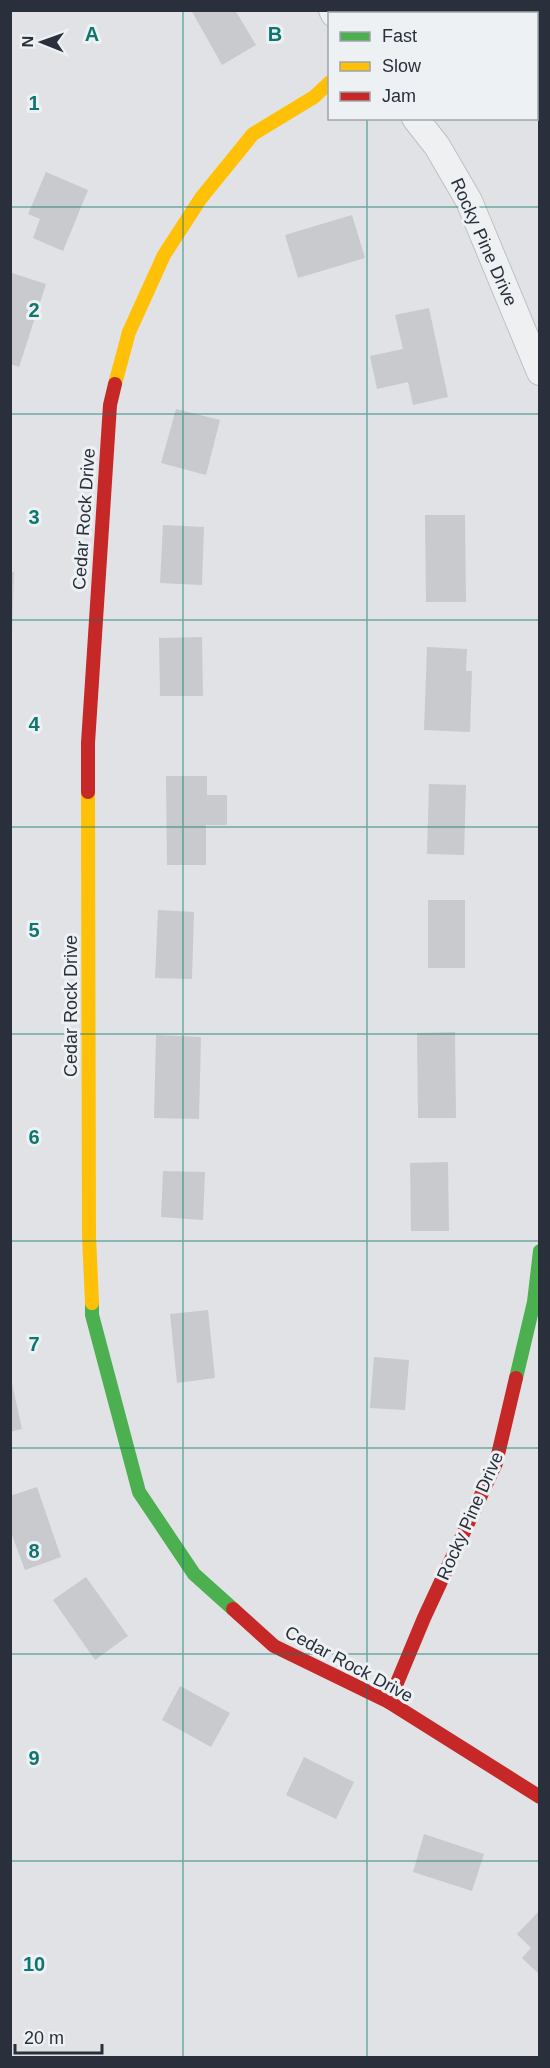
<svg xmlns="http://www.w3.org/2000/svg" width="550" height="2068" font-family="Helvetica,sans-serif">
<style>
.building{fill:#c8cacd}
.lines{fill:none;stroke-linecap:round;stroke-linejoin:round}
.street-casing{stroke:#bec0c3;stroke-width:28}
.street{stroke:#eff0f2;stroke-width:26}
.fast{stroke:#4caf50;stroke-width:14}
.slow{stroke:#ffc107;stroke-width:14}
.jam{stroke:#c62828;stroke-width:14}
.grid{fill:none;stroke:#0f766e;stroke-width:1.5;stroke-opacity:0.55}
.labels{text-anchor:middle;stroke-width:6;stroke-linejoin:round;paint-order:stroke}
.street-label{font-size:18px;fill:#29303c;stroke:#eef1f4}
.grid-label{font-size:20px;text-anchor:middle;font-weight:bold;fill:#0f766e;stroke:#eef1f4;stroke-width:6;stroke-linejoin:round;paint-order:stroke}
</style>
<rect width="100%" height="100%" fill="#e0e2e5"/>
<!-- building -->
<g class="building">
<path d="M191 10H235L256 45 222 65Z"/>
<path d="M46 172 88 190 63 251 33 238 40 219 28 214Z"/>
<path d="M352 215 365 258 298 278 285 235Z"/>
<path d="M12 273 46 284 19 367 10 364Z"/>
<path d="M429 308 448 397 413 405 408 382 377 389 370 356 403 349 395 315Z"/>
<path d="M176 409 220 420 206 475 161 463Z"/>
<path d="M425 515H465L466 602H426Z"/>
<path d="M163 525 204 527 202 585 160 583Z"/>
<path d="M10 572H14L12 631H10Z"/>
<path d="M202 637 203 696H160L159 638Z"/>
<path d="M427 647 467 649 466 671H472L470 732 424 730Z"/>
<path d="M166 776H207V795H227V825H206V865H167Z"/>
<path d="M429 784 466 785 464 855 427 854Z"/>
<rect x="428" y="900" width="37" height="68"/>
<path d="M158 910 194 912 192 979 155 978Z"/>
<path d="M455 1032 456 1118H418L417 1033Z"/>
<path d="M156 1035 201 1037 199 1119 154 1118Z"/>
<path d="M448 1162 449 1231H411L410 1163Z"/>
<path d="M163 1171 205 1172 203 1220 161 1217Z"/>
<path d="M208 1310 215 1378 177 1383 170 1314Z"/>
<path d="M374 1357 409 1360 405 1410 370 1408Z"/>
<path d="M11 1379 22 1429 10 1432V1380Z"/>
<path d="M37 1487 61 1557 25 1570 10 1530V1496Z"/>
<path d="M86 1577 128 1636 95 1660 53 1600Z"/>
<path d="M180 1686 230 1713 211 1747 162 1720Z"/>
<path d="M304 1757 354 1782 336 1819 286 1795Z"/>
<path d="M424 1834 484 1854 472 1891 413 1872Z"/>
<path d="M540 1910V1975L522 1958 531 1948 517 1934Z"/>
</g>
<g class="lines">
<defs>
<g id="street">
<path d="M332 10 334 14"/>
<path d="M415 118 437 146 469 201 540 372"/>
</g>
</defs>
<!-- street casing -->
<use href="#street" class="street-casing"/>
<!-- street -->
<use href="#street" class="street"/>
<!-- fast -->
<g class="fast">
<path d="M92 1303V1315L139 1492 194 1574 233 1609"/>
<path d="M516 1378 534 1302 540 1251"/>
</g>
<!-- slow -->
<g class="slow">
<path d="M115 384 129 332 164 255 201 198 253 134 314 97 330 82"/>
<path d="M88 792 89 1236 92 1303"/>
</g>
<!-- jam -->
<g class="jam">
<path d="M88 792V743L110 405 115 384"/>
<path d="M233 1609 274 1646 389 1702 540 1797"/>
<path d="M389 1702 424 1618 496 1463 516 1378"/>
</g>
</g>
<!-- grid -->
<path class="grid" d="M183 10V2058M367 10V14M367 118V2058M10 207H540M10 414H540M10 620H540M10 827H540M10 1034H540M10 1241H540M10 1448H540M10 1654H540M10 1861H540"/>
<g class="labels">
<!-- street labels -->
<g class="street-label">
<text transform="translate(484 242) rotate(66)" y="6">Rocky Pine Drive</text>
<text transform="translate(84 519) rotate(-86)" y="6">Cedar Rock Drive</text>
<text transform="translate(71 1006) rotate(-90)" y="6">Cedar Rock Drive</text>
<text transform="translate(470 1516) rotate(-66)" y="6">Rocky Pine Drive</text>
<text transform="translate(349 1664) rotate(28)" y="6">Cedar Rock Drive</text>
</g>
</g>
<g class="grid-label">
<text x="92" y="41">A</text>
<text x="275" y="41">B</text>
<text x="34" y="110">1</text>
<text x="34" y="317">2</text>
<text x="34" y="524">3</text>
<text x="34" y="731">4</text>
<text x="34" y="937">5</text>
<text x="34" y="1144">6</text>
<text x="34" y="1351">7</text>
<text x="34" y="1558">8</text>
<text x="34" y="1765">9</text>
<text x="34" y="1971">10</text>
</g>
<!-- border -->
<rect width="550" height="2068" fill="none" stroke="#29303c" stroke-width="24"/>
<!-- legend -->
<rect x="328" y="12" width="210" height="108" fill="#eef1f4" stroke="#9fa4aa" stroke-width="1.5"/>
<rect x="340" y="32" width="30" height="9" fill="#4caf50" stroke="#9fa4aa" stroke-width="1.5"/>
<text x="382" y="42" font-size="18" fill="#29303c">Fast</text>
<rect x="340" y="62" width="30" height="9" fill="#ffc107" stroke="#9fa4aa" stroke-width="1.5"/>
<text x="382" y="72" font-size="18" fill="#29303c">Slow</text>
<rect x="340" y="92" width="30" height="9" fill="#c62828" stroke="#9fa4aa" stroke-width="1.5"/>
<text x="382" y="102" font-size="18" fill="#29303c">Jam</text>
<!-- north arrow -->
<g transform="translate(42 42) rotate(271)" stroke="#eef1f4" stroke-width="4.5" paint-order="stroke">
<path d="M0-4.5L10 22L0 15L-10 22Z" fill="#29303c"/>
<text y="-9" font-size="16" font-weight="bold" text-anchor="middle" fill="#29303c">N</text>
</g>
<!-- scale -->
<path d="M15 2044v9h87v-9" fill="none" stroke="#29303c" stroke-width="3"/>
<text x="24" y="2044" font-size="18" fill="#29303c" stroke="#eef1f4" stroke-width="4.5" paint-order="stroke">20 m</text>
</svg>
